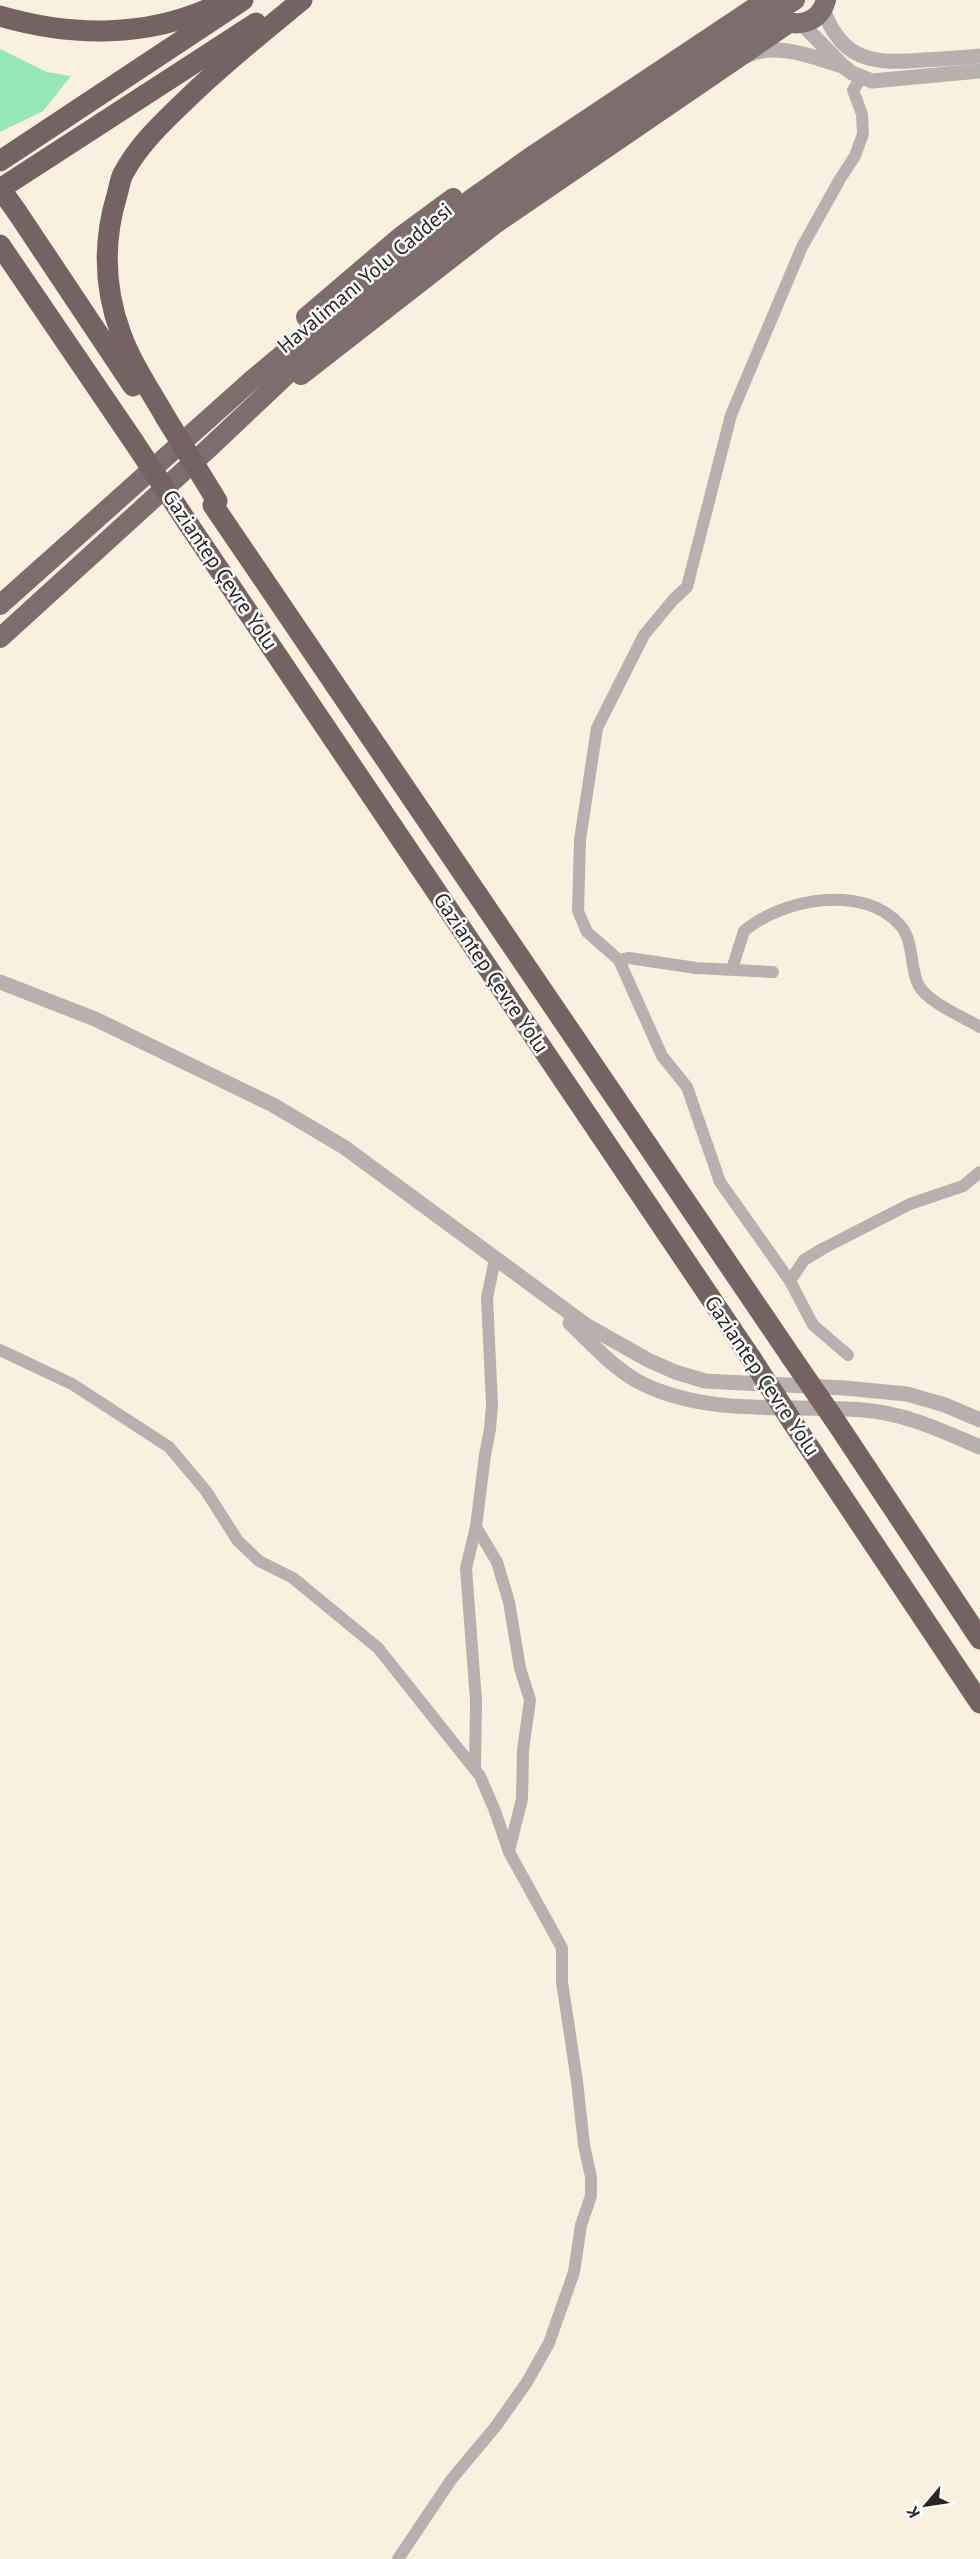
<svg xmlns="http://www.w3.org/2000/svg" width="980" height="2559" font-family="'PT Sans',sans-serif">
<style>
.green{fill:#96e6b6}
.lines{fill:none;stroke-linecap:round;stroke-linejoin:round}
.minor{stroke:#b8afaf;stroke-width:12}
.tertiary{stroke:#b8afaf;stroke-width:15}
.trunk{stroke:#7e6d6d;stroke-width:20}
.motorway{stroke:#756363;stroke-width:21}
.trunk-bridge{stroke:#7e6d6d;stroke-width:20}
.motorway-bridge{stroke:#756363;stroke-width:21}
.labels{text-anchor:middle;stroke-width:5;stroke-linejoin:round;paint-order:stroke}
.street-label{font-size:21px;fill:#292520;stroke:#fefefe}
</style>
<rect width="100%" height="100%" fill="#faf0e0"/>
<!-- green -->
<path class="green" d="M0 49 47 72 71 76 43 111 0 132Z"/>
<g class="lines">
<!-- minor -->
<g class="minor">
<path d="M619 960 629 958 696 968 773 972"/>
<path d="M732 969 744 931C782 899 863 883 900 925 915 942 909 968 919 986 929 1003 963 1017 980 1027"/>
<path d="M790 1281 804 1260 824 1248 910 1204 963 1186 980 1172"/>
<path d="M0 1350 72 1384 169 1447 206 1491 238 1541 259 1561 293 1578 378 1648 480 1776 495 1811 509 1852 562 1948V1982L577 2081 584 2145 591 2177V2196L581 2225 574 2272 549 2343 527 2382 496 2426 451 2480 398 2559"/>
<path d="M848 1355 813 1325 790 1281 720 1182 687 1087 662 1056 619 960 587 932 578 911 580 840 597 728 644 635 673 600 687 587 731 415 802 247 840 179 855 156 863 134 862 114 853 90 862 77"/>
<path d="M476 1527 497 1562 509 1602 520 1668 530 1700 523 1750 522 1799 509 1851"/>
<path d="M475 1770 476 1701 466 1568 476 1527 485 1455 490 1429 492 1404 487 1298 495 1259"/>
</g>
<!-- tertiary -->
<g class="tertiary">
<path d="M823 9C842 62 874 64 924 60 943 59 961 58 980 56"/>
<path d="M802 24 843 66 852 73 872 81 980 71"/>
<path d="M746 56C776 42 810 56 839 65"/>
<path d="M0 982 95 1019 273 1105 344 1147 586 1325 648 1360 675 1372 705 1381 845 1388 907 1394 945 1405 980 1420"/>
<path d="M570 1323C592 1344 616 1371 643 1384 711 1417 790 1404 863 1410 905 1413 942 1431 980 1447"/>
</g>
<!-- trunk -->
<g class="trunk">
<path d="M778 17C797 30 820 22 826 0"/>
<path d="M306 317 400 237 453 198"/>
<path d="M301 375 495 224 789 23"/>
<path d="M0 605 252 380 406 251 470 200 535 154 766 0"/>
<path d="M0 638 209 448 332 332 408 269 537 173 730 43"/>
</g>
<!-- motorway -->
<g class="motorway">
<path d="M0 16C72 37 148 38 217 5"/>
<path d="M0 161 243 0"/>
<path d="M0 189 256 23"/>
<path d="M17 212 133 386"/>
<path d="M0 245 134 442"/>
<path d="M166 418C150 390 132 364 121 334 104 288 103 241 117 195 119 188 120 180 123 174 139 144 164 121 188 98 224 63 263 32 302 0"/>
<path d="M213 505 792 1358"/>
<path d="M187 522 751 1358"/>
<path d="M834 1419 980 1639"/>
<path d="M793 1423 980 1703"/>
</g>
<!-- trunk-bridge -->
<path class="trunk-bridge" d="M730 43 795 0"/>
<!-- motorway-bridge -->
<g class="motorway-bridge">
<path d="M0 188 17 212"/>
<path d="M166 418 217 501"/>
<path d="M134 442 187 522"/>
<path d="M751 1358 793 1423"/>
<path d="M792 1358 834 1419"/>
</g>
</g>
<g class="labels">
<!-- street labels -->
<g class="street-label">
<text transform="translate(365 278) rotate(-40)" y="7">Havalimanı Yolu Caddesi</text>
<text transform="translate(220 570) rotate(56)" y="7">Gaziantep Çevre Yolu</text>
<text transform="translate(491 973) rotate(56)" y="7">Gaziantep Çevre Yolu</text>
<text transform="translate(762 1376) rotate(56)" y="7">Gaziantep Çevre Yolu</text>
</g>
</g>
<!-- north arrow -->
<g transform="translate(926 2505) rotate(241)" stroke="#fefefe" stroke-width="4.5" paint-order="stroke">
<path d="M0-4.5L10 22L0 15L-10 22Z" fill="#292520"/>
<text y="-9" font-size="16" font-weight="bold" text-anchor="middle" fill="#292520">K</text>
</g>
</svg>
